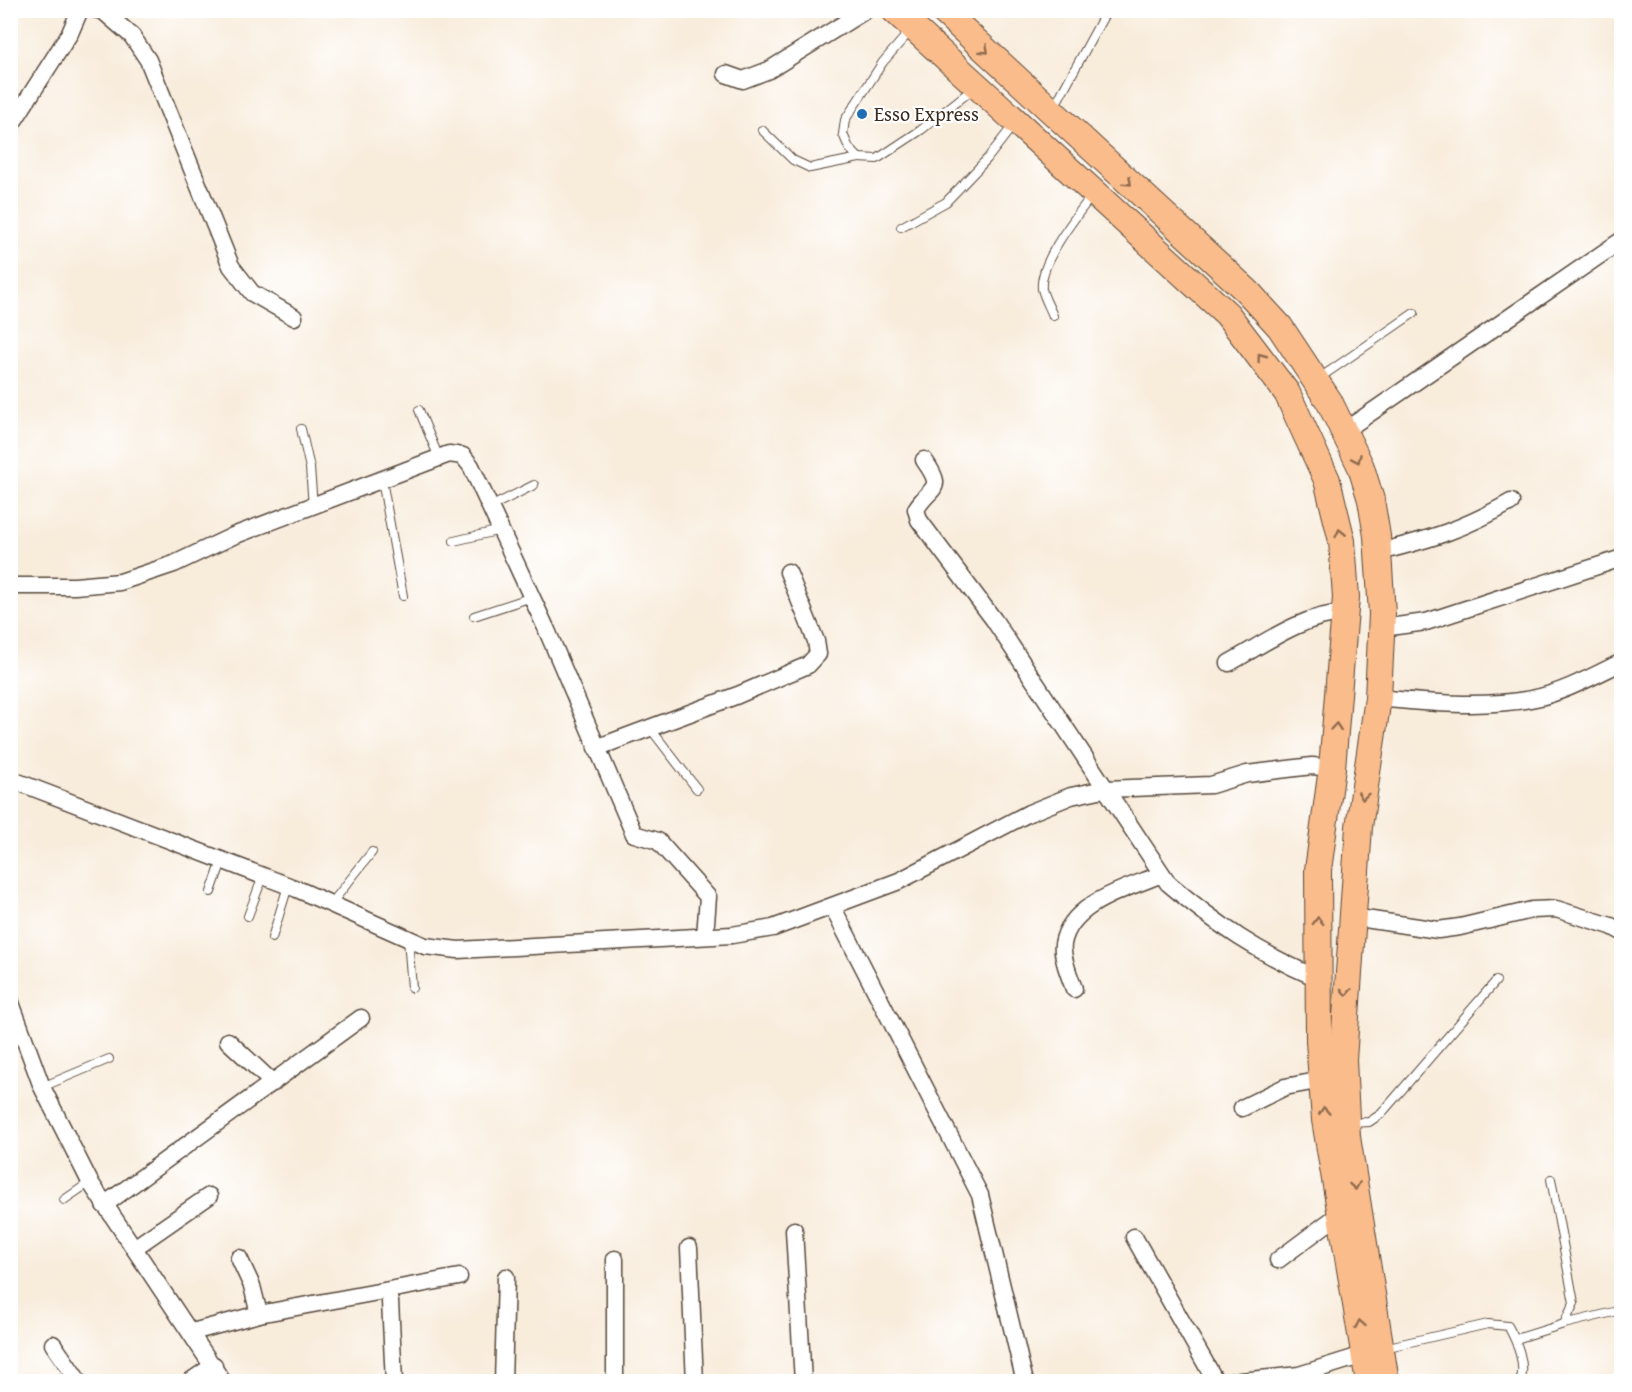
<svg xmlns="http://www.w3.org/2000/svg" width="1632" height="1392" font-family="'Gentium Book Plus',serif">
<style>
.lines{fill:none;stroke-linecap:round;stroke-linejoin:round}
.lane-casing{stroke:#57473a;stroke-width:10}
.street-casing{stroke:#57473a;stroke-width:19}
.primary-casing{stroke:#57473a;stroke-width:28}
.lane{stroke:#fff;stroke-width:8}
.street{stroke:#fff;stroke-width:16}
.primary{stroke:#fabc8b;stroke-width:26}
.oneway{stroke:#916c4f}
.poi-dot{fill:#1f6fb2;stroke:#fff;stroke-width:2}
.labels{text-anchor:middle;stroke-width:4.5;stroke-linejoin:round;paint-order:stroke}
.poi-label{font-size:20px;fill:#3b2a1e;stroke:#fff;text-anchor:start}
</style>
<rect width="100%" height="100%" fill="#fff"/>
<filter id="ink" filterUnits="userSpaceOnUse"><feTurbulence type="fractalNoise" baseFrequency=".0167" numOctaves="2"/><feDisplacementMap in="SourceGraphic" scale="12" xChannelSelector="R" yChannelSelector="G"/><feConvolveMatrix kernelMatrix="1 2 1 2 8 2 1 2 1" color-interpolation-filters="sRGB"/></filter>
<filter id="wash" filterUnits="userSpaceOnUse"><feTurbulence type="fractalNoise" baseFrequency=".008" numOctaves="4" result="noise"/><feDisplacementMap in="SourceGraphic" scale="24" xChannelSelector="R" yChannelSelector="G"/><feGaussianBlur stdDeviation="1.35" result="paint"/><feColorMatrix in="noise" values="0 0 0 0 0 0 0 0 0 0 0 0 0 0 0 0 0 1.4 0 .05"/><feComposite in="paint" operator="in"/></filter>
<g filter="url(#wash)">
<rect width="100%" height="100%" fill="#f8ecdb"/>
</g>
<g filter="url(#ink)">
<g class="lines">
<defs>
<g id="lane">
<path d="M911 30 883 62 845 120 843 134 849 148 859 158 877 159 921 130 974 88"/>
<path d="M1053 109 1107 10"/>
<path d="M762 130 793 160 810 168 859 158"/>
<path d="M901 227 946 202 987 159 1015 123"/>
<path d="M1053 316C1050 308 1044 298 1042 289 1039 262 1077 215 1093 194"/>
<path d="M1318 379 1414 313"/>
<path d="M419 410 439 458"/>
<path d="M301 429 310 468 313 506"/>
<path d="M382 480 403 596"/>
<path d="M490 507 534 485"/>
<path d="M454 541 501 530"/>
<path d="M474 616 532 597"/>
<path d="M650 728 697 789"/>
<path d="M211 892 222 861"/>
<path d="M331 904 372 852"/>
<path d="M248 916 263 876"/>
<path d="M272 938 288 886"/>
<path d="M408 939 412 988"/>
<path d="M42 1087 109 1059"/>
<path d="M1350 1123 1369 1122 1381 1114 1496 981"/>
<path d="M64 1200 90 1182"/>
<path d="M10 1233H11"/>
<path d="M1564 1324 1622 1310"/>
<path d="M1516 1339 1564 1324 1574 1303 1551 1179"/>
<path d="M1384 1348 1488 1324 1508 1326C1516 1340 1527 1365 1520 1382"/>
</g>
<g id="street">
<path d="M97 10 103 11 132 36 148 60 231 266 252 293 294 317"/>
<path d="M726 74 743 80 769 70 866 10"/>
<path d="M10 127 70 33 80 10"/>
<path d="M1344 431 1622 240"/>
<path d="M924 460C946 491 931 485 916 509L919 520 994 620 1168 883C1217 925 1260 954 1319 979"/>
<path d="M1379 552C1431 539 1464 529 1511 502"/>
<path d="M10 586H75L120 582 174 564 233 536 449 454 463 456 471 466 546 628 634 834 658 841 708 897 705 936"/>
<path d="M1382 628 1426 622 1622 558"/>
<path d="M1229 663C1265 643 1302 615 1345 613"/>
<path d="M1378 698C1429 703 1482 708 1531 699 1563 693 1593 676 1622 662"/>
<path d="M596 748 738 695 808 665 818 654 816 641 788 572"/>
<path d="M10 779 297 889 425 946 458 950 732 935 773 928 899 881 1029 813 1071 796 1104 789 1211 785 1247 774 1312 766 1332 768"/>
<path d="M833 908 980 1195 1025 1382"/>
<path d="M1352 917 1438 930 1460 927 1532 910 1556 909 1611 926 1622 932"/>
<path d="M1074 989C1070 977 1061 957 1063 944 1070 902 1129 888 1162 874"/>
<path d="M10 1000 42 1087 90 1182 223 1382"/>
<path d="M228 1041 273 1083"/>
<path d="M1242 1108 1285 1087 1322 1080"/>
<path d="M104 1205 361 1018"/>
<path d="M794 1230 803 1382"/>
<path d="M1134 1237 1216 1382"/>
<path d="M134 1248 209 1196"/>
<path d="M689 1248 695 1382"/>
<path d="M239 1258 252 1286 259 1314"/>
<path d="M615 1259V1382"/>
<path d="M1278 1260 1341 1213"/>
<path d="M390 1301 394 1382"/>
<path d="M192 1332 259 1314 459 1277"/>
<path d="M53 1344 79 1382"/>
<path d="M189 1382 214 1365"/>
<path d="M503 1382 506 1277"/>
<path d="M1231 1382 1299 1375 1373 1352"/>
</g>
<g id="primary">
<path d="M894 10 1227 314 1287 393 1327 480 1342 541 1346 597 1332 768 1318 870 1319 1041 1325 1120 1369 1382"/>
<path d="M942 10 1248 292 1280 327 1329 401 1361 467 1371 500 1377 536 1382 614 1378 698 1359 827 1343 1060 1347 1137 1386 1382"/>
</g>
</defs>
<!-- lane casing -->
<use href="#lane" class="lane-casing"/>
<!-- street casing -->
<use href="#street" class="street-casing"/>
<!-- primary casing -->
<use href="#primary" class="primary-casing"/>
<!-- lane -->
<use href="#lane" class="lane"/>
<!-- street -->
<use href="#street" class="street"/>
<!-- primary -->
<use href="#primary" class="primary"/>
</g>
<!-- one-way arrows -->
<defs><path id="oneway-chevron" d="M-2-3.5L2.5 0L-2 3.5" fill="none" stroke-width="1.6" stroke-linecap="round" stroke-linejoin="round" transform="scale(1.5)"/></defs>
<g class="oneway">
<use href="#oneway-chevron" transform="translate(985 50) rotate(43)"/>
<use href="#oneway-chevron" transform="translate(1128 182) rotate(43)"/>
<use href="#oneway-chevron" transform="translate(1261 357) rotate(-127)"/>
<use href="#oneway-chevron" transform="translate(1357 459) rotate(66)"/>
<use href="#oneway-chevron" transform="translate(1340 533) rotate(-103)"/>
<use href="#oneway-chevron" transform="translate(1336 727) rotate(-85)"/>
<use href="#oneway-chevron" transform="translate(1363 796) rotate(97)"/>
<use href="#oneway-chevron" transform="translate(1318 921) rotate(-91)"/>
<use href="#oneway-chevron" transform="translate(1346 992) rotate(93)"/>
<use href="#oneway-chevron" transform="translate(1324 1111) rotate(-94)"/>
<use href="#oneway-chevron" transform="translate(1355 1186) rotate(81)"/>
<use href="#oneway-chevron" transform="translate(1360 1324) rotate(-100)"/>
</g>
</g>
<!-- markers -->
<circle class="poi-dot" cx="862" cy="114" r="6"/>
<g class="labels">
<!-- poi labels -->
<g class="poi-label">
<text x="874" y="121">Esso Express</text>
</g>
</g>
<!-- margin -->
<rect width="1632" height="1392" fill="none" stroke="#fff" stroke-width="36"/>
</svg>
